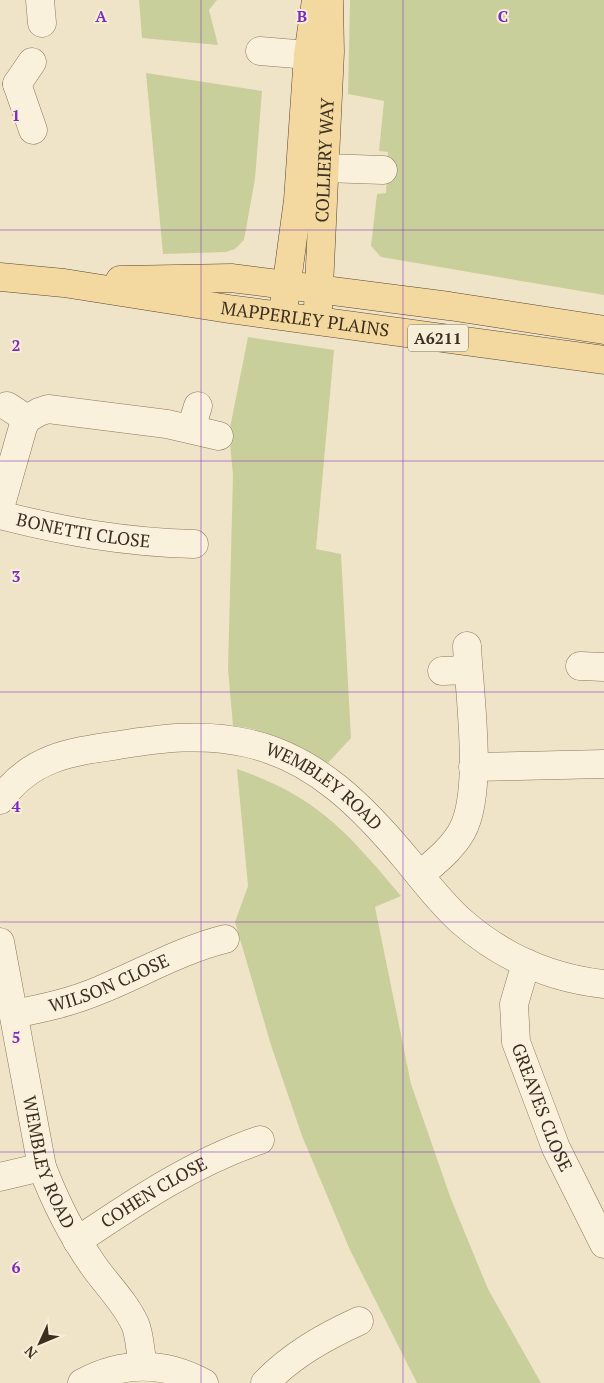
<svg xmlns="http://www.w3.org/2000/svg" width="604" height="1383" font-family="'PT Serif',serif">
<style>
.green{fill:#c9cf9b}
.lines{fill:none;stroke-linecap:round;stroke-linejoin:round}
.minor-casing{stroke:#8d765c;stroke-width:29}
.major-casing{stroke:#5b4430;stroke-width:29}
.minor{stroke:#faf1dc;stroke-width:28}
.major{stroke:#f3d9a0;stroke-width:28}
.grid{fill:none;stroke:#7b2cbf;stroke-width:1;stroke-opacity:0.55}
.labels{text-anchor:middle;stroke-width:4;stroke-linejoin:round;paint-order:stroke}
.shield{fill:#f7eed8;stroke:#756857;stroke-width:1}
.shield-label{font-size:16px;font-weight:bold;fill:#3d2e20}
.street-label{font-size:18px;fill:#3d2e20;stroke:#f7eed8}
.grid-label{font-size:16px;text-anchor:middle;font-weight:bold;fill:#7b2cbf;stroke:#f7eed8;stroke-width:4;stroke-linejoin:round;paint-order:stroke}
</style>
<rect width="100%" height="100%" fill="#f0e4c8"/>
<!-- green -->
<g class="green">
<path d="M139 0H217L209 10 218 45 142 38Z"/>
<path d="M350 0H604V295L381 257 371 246 377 194 386 193 388 152 379 151 384 101 348 94Z"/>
<path d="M146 73 262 91 255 179 244 240 235 249 226 252 163 254Z"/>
<path d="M248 337 334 350 316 549 341 554 351 738 328 763C299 748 268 728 233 726L228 669 233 475 229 433Z"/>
<path d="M237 769C318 797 347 832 401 896L375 907 411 1084 451 1199 488 1289 541 1383H417L350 1250 302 1136 271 1045 235 922 248 886Z"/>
</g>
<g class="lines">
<defs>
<g id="minor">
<path d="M40 0 42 23"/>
<path d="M260 51 308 55"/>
<path d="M17 84 33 130"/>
<path d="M17 84 32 62"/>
<path d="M325 168 383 170"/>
<path d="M7 406 27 419"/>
<path d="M191 429 198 406"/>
<path d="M0 508 23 427 27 419 39 412 48 409 167 424 219 436"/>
<path id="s1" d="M0 515C67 532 124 542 194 544"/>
<path d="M580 666 604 667"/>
<path d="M442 671 468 670"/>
<path d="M473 767 604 764"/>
<path id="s2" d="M0 800C31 757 70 752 119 745 162 738 204 733 247 743 316 758 365 809 408 861 425 882 441 903 461 921 502 957 550 978 604 984"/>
<path d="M420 875C435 862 452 849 462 831 484 791 469 693 467 646"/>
<path id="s3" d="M0 942 42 1167C55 1201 72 1235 93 1265 106 1284 125 1302 135 1324 140 1335 140 1352 143 1365"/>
<path id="s4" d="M526 963 514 1004 516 1042 556 1148 604 1244"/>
<path id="s5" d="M14 1014C44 1008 72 1002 100 990 142 973 181 950 225 939"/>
<path d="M0 1177 42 1167"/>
<path id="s6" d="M77 1241C135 1202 194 1162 260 1140"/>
<path d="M82 1383C123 1361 163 1361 204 1383"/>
<path d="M265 1383C292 1355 324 1337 359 1321"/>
</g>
<g id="major">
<path id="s7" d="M0 277 64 283 229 309 604 360"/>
<path d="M120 280 231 278 449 306 604 330"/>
<path d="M284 304 298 200 308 55 316 0"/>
<path id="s8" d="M318 308 330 52 329 0"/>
</g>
</defs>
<!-- minor casing -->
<use href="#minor" class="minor-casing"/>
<!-- major casing -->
<use href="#major" class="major-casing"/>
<!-- minor -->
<use href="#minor" class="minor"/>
<!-- major -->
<use href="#major" class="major"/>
</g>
<!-- grid -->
<path class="grid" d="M201 0V1383M403 0V1383M0 230H604M0 461H604M0 692H604M0 922H604M0 1152H604"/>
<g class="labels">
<!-- shield labels -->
<rect class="shield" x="408" y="324.5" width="60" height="27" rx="4"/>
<g class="shield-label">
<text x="438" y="344">A6211</text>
</g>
<!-- street labels -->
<g class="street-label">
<text dy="6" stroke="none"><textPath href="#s8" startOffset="148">COLLIERY WAY</textPath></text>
<text dy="6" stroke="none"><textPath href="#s7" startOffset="308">MAPPERLEY PLAINS</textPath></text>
<text dy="6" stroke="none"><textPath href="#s1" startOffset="85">BONETTI CLOSE</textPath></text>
<text dy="6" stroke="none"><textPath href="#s2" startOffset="354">WEMBLEY ROAD</textPath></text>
<text dy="6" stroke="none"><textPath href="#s5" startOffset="100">WILSON CLOSE</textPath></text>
<text dy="6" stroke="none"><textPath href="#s4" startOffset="151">GREAVES CLOSE</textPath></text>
<text dy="6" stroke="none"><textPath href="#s3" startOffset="226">WEMBLEY ROAD</textPath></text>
<text dy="6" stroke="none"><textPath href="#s6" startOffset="91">COHEN CLOSE</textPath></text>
</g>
</g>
<g class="grid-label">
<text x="101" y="22">A</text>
<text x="302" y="22">B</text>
<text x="503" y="22">C</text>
<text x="16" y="121">1</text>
<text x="16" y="351">2</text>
<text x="16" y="582">3</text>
<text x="16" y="812">4</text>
<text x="16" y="1043">5</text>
<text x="16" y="1273">6</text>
</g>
<!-- north arrow -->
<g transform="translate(40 1343) rotate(226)" stroke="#f7eed8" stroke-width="4" paint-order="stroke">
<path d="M0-4L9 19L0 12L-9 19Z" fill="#3d2e20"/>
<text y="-8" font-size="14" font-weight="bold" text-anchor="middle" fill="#3d2e20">N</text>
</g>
</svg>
